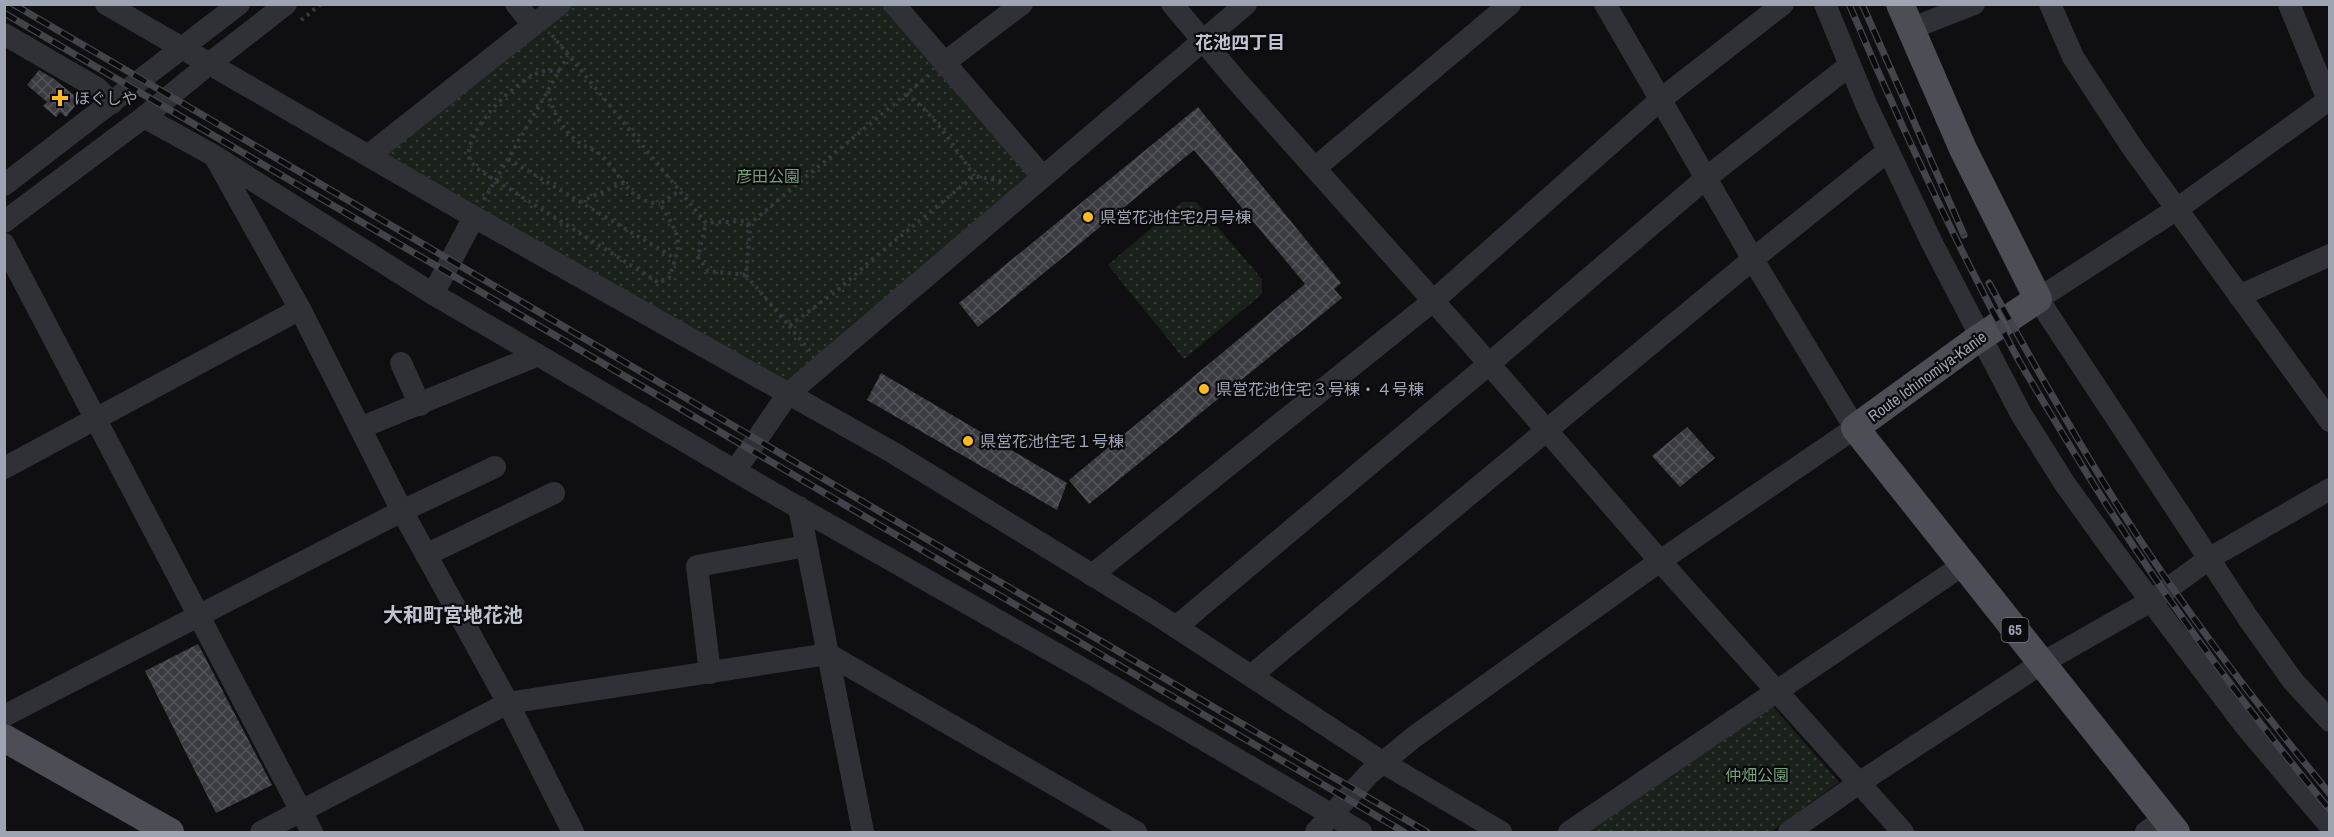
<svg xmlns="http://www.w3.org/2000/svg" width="2334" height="837" font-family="'Archivo Narrow','Noto Sans JP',sans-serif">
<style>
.park{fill:url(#park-dots)}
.building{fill:url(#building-cross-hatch)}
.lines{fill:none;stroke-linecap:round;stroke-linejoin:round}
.path{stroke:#36383d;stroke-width:4;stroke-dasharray:3 4.5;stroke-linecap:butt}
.minor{stroke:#303136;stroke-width:22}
.major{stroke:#4c4d55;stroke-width:28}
.rail-casing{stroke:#43444b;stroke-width:7}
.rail{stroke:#0a0a0c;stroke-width:4.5;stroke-dasharray:14;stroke-linecap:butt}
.poi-dot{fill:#ffbb19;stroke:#0a0a0c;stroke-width:2}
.labels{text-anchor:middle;stroke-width:4.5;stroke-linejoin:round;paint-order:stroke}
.shield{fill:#0a0a0c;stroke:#727681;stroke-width:1.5}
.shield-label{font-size:15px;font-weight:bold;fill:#9fa4b3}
.poi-label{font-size:16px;fill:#9fa4b3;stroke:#0a0a0c;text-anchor:start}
.park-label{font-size:16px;fill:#73a178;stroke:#0a0a0c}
.street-label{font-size:16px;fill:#9fa4b3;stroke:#0a0a0c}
.neighbourhood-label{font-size:18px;font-weight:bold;fill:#c0c3cf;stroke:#0a0a0c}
.quarter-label{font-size:20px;font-weight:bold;fill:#c0c3cf;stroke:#0a0a0c}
</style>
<defs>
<pattern id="park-dots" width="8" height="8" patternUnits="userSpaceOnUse" patternTransform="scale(1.5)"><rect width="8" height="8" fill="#19211a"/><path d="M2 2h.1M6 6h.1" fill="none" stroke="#373e39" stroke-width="1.8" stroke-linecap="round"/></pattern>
<pattern id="building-cross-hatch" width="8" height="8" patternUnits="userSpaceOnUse" patternTransform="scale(1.5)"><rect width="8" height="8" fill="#3b3c41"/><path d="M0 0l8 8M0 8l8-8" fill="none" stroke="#54555a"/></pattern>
</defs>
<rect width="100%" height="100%" fill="#0f0f11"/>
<!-- park -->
<g class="park">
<path d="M887 4 1039 177 784 385 378 154 570 5Z"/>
<path d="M1182 202H1196L1262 279V294L1184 359 1108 265Z"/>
<path d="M1769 702 1839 782 1771 832H1567Z"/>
</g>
<!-- building -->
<g class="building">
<path d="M39 70 54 79 80 100 66 117 60 112 56 117 43 106 47 102 27 85Z"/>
<path d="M1198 107 1341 283 1334 289 1342 298 1089 504 1069 480 1305 284 1194 150 978 327 959 303Z"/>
<path d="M881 373 1067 483 1057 510 867 400Z"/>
<path d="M1687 427 1715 458 1680 487 1652 456Z"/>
<path d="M198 644 272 785 216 813 145 671Z"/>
</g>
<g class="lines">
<!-- path -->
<g class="path">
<path d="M301 20 321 4"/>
<path d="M552 35 706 223 698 257 708 271 746 275 750 228 744 221 706 223"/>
<path d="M560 71C554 71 546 70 541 72 516 80 466 128 469 157 470 161 473 164 476 168L659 283 669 278C683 239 681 239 660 204L679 191"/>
<path d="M548 91C552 113 564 133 583 145 588 148 595 150 600 154 614 166 625 191 641 199 647 202 654 203 660 204"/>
<path d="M906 94C935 115 954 146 974 176"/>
<path d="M508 159 676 259"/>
<path d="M484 200 568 56"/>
<path d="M580 202 625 182"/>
<path d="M748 225 929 75"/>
<path d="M746 275 789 326 839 289 868 263 974 176 1006 182"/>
<path d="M789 326 810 351"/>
</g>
<!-- minor -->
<g class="minor">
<path d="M106 4 474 217 892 452 1156 614 1382 762 1501 832"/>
<path d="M516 4 533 25"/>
<path d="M894 4 1043 177"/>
<path d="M1172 4 1237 81 1470 342 1660 561 1903 832"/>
<path d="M1825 4 1866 104 1931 241 2021 414 2065 484 2114 552 2246 727 2330 826"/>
<path d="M2050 4 2073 57 2132 147 2330 421"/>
<path d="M2289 4 2328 100"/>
<path d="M1910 29 1974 4"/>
<path d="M4 34 97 88 112 103"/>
<path d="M944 63 1022 4"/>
<path d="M2330 99 2177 209 2038 299 2248 618 2293 681 2330 721"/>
<path d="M144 117 213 155 433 294 538 355 773 493 1092 674 1361 832"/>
<path d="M369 155 560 4"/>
<path d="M216 159 300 309 402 511 508 703 573 832"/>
<path d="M1315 168 1510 4"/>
<path d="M4 185 239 4"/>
<path d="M4 222 144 117 209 64 286 4"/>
<path d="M4 244 312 832"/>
<path d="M433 294 474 217"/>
<path d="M2239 296 2330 255"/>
<path d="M401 363 420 405"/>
<path d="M360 428 538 355"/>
<path d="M4 468 300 309"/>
<path d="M735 471 788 394 1246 4"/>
<path d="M799 507 863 832"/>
<path d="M426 555 554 493"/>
<path d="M1092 575 1433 301 1660 100 1783 4"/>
<path d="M1176 627 1489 364 1706 178 1850 65"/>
<path d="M710 673 697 566 806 546"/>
<path d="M1252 675 1753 259 1888 151"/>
<path d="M4 716 402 511 495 467"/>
<path d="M261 832 508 703 828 654 1136 832"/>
<path d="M1316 832 1369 774 1414 737 1660 561 1855 428 1761 273 1605 4"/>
<path d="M1569 832 1963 565"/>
<path d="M1789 832 1859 783 2042 663 2151 601 2210 558 2330 489"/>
<path d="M2146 832 2165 819"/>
</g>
<!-- major -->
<g class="major">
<path d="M1900 4 1963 149 2038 299 1972 343 1855 428 2176 832"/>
<path d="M4 738 170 832"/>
</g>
<defs>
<g id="rail">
<path d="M13 4 1427 832"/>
<path d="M1849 4C1900 125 1956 244 2018 359 2033 385 2049 411 2064 436 2143 568 2232 692 2330 810"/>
<path d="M1862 4 1964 235"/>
<path d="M4 13 1404 832"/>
<path d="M1989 283C2027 352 2066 421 2107 488 2173 596 2250 696 2330 794"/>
</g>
</defs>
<!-- rail casing -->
<use href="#rail" class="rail-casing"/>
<!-- rail -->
<use href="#rail" class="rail"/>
</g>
<!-- markers -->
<g class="poi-dot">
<path d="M57 89h6v6h6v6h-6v6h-6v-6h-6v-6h6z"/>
<circle cx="1088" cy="217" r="6"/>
<circle cx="1204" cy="389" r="6"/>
<circle cx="968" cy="441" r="6"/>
</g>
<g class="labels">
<!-- shield labels -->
<rect class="shield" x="2001.5" y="618" width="27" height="24" rx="4.5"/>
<g class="shield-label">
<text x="2015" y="635">65</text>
</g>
<!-- poi labels -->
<g class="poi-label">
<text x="74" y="104">ほぐしや</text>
<text x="1100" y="223">県営花池住宅2月号棟</text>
<text x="1216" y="395">県営花池住宅３号棟・４号棟</text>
<text x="980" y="447">県営花池住宅１号棟</text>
</g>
<!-- park labels -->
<g class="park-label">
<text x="768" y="182">彦田公園</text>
<text x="1757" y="781">仲畑公園</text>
</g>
<!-- street labels -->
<g class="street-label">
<text transform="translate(1927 376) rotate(-36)" y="6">Route Ichinomiya-Kanie</text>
</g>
<!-- neighbourhood labels -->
<g class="neighbourhood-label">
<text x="1240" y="49">花池四丁目</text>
</g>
<!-- quarter labels -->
<g class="quarter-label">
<text x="453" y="622">大和町宮地花池</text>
</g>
</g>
<!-- border -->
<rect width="2334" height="837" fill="none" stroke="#9fa4b3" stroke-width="12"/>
</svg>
